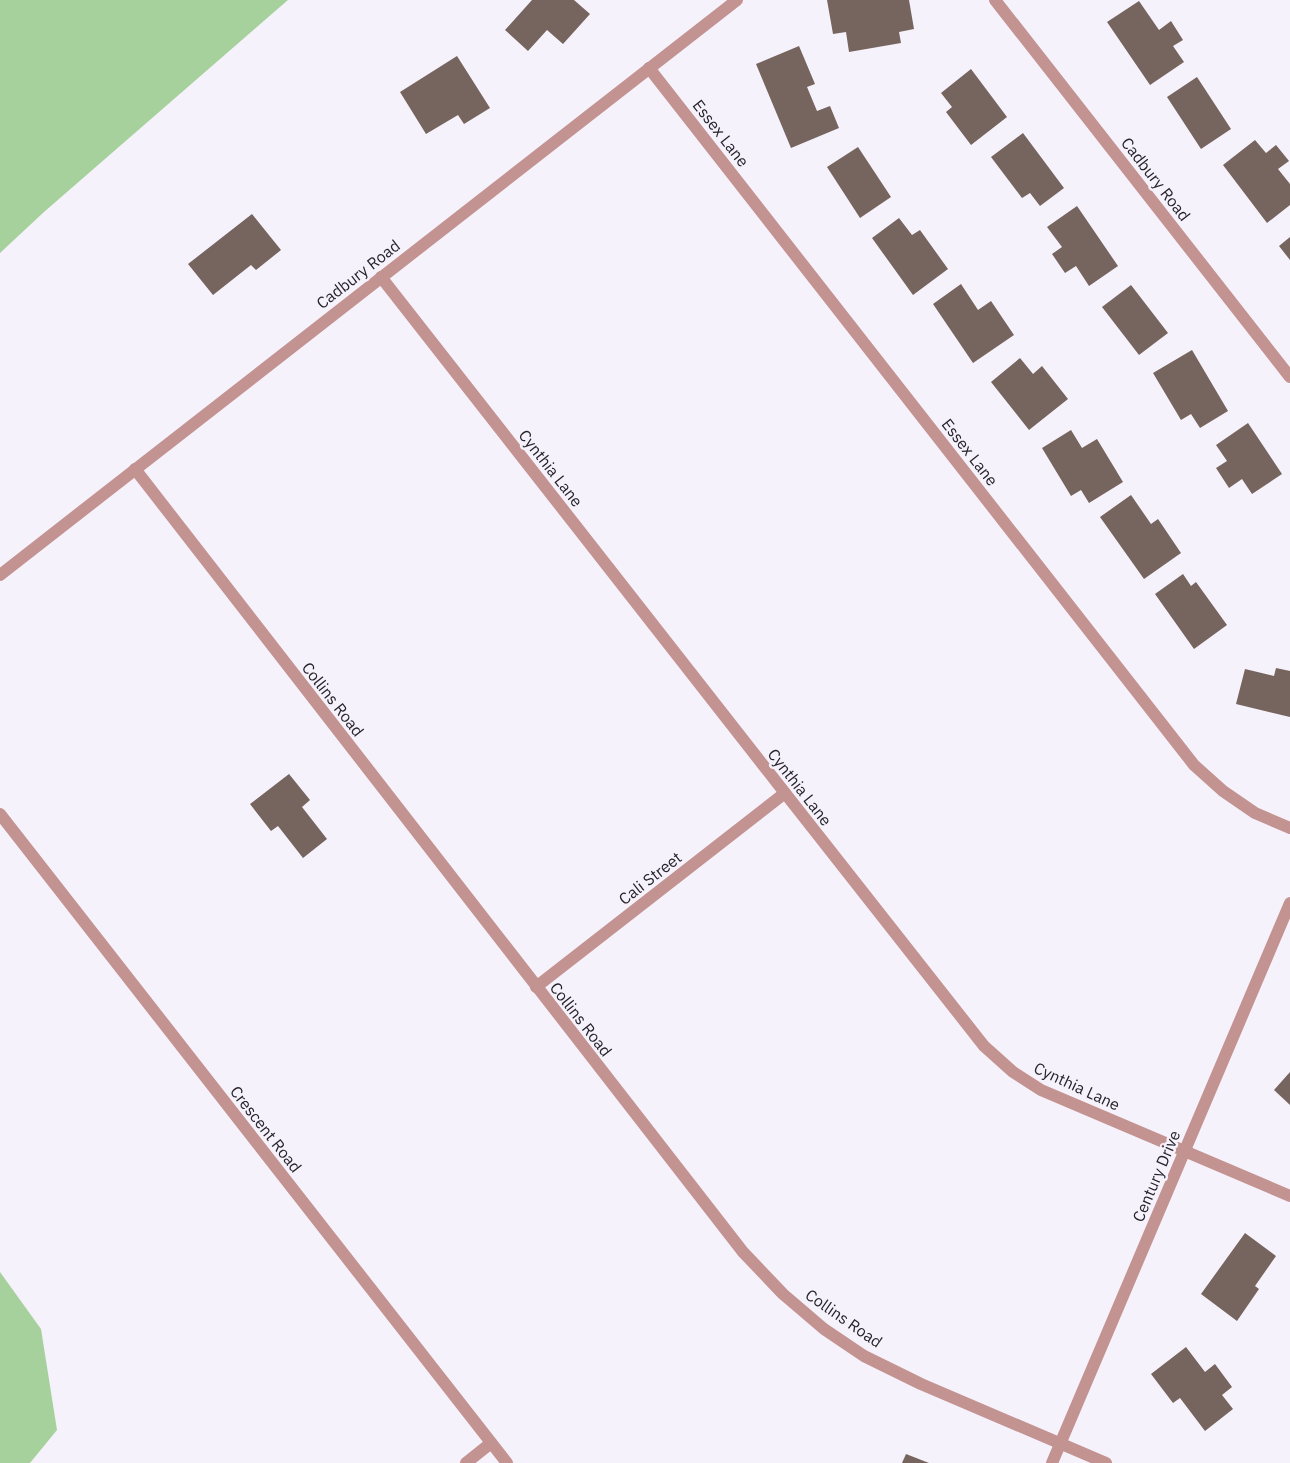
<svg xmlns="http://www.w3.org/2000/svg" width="1290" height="1463" font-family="'IBM Plex Sans',sans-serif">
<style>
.green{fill:#a7d19c}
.building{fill:#76645e}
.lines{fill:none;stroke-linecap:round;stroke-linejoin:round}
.minor{stroke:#c39392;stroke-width:12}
.labels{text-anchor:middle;stroke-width:5;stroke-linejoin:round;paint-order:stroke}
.street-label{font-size:16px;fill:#26232a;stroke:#f6f2fc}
</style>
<rect width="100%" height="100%" fill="#f6f2fc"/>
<!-- green -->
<g class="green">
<path d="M0 0H288L44 212 0 253Z"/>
<path d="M0 1272 41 1329 57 1430 30 1463H0Z"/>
</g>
<!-- building -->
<g class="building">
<path d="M532 0H574L590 14 563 44 547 30 528 51 505 30Z"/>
<path d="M827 0H909L914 29 899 32 901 43 849 52 846 32 833 34Z"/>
<path d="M1139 1 1159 30 1171 21 1183 40 1173 46 1184 62 1150 85 1107 22Z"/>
<path d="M799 46 815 84 807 87 817 111 830 106 839 128 791 148 756 64Z"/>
<path d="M457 56 490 108 464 124 458 115 426 134 400 92Z"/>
<path d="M971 69 1007 117 971 145 946 112 952 107 941 93Z"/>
<path d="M1197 77 1231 129 1201 149 1167 97Z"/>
<path d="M1023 133 1064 188 1040 206 1030 193 1022 198 991 157Z"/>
<path d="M1255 140 1266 153 1276 145 1289 161 1278 169 1290 184V205L1267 223 1223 165Z"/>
<path d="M858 147 891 197 860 218 827 167Z"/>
<path d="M1077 206 1118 266 1089 286 1076 266 1065 273 1052 254 1062 247 1047 227Z"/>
<path d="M252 214 281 250 256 270 251 265 213 295 188 264Z"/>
<path d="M899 218 912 235 920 230 948 269 913 295 872 238Z"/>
<path d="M1290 237V260L1279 246Z"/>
<path d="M961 284 978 310 991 301 1014 335 973 363 933 304Z"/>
<path d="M1131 285 1168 333 1139 355 1102 307Z"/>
<path d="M1192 350 1228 411 1200 428 1191 414 1181 420 1153 373Z"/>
<path d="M1020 358 1033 374 1042 366 1068 399 1029 430 991 382Z"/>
<path d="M1248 423 1282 474 1252 494 1242 479 1229 488 1216 468 1227 461 1216 445Z"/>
<path d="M1071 430 1082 448 1097 439 1123 482 1089 503 1081 490 1071 496 1042 448Z"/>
<path d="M1131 495 1151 524 1158 519 1181 553 1144 579 1100 517Z"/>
<path d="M1183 574 1191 586 1196 582 1227 625 1194 649 1155 594Z"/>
<path d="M1276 668 1290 671V717L1236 704 1245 669 1274 676Z"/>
<path d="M289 774 310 800 302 807 327 839 303 858 278 826 271 831 250 804Z"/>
<path d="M1290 1072V1105L1274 1090Z"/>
<path d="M1245 1233 1276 1256 1255 1286 1259 1289 1237 1321 1201 1294Z"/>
<path d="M1186 1347 1205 1372 1215 1364 1232 1387 1222 1395 1233 1409 1205 1431 1180 1398 1173 1403 1151 1374Z"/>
<path d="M906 1454 929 1463H902Z"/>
</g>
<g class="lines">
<!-- minor -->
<g class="minor">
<path d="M995 0 1290 377"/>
<path d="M649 68 1194 765 1223 791 1255 813 1290 828"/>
<path d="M381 277 785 793 984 1046 1013 1072 1041 1090 1290 1196"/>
<path d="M135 469 743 1252 783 1294 824 1329 864 1356 921 1384 1106 1463"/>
<path d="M0 575 737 0"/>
<path d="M0 814 507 1463"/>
<path d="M536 987 785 793"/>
<path d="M466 1463 491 1443"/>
<path d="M1052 1463 1290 903"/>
</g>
</g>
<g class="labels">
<!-- street labels -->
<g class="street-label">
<text transform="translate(721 133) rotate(52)" y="6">Essex Lane</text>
<text transform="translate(1156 179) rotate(52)" y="6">Cadbury Road</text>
<text transform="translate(358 274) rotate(-38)" y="6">Cadbury Road</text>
<text transform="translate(970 452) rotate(52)" y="6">Essex Lane</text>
<text transform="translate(551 468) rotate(52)" y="6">Cynthia Lane</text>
<text transform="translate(333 699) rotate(52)" y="6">Collins Road</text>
<text transform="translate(800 787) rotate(52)" y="6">Cynthia Lane</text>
<text transform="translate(650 878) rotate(-38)" y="6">Cali Street</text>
<text transform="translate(581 1019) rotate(52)" y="6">Collins Road</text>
<text transform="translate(1077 1086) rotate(25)" y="6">Cynthia Lane</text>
<text transform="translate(266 1129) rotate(52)" y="6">Crescent Road</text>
<text transform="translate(1156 1176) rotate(-67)" y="6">Century Drive</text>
<text transform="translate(844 1318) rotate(35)" y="6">Collins Road</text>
</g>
</g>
</svg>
